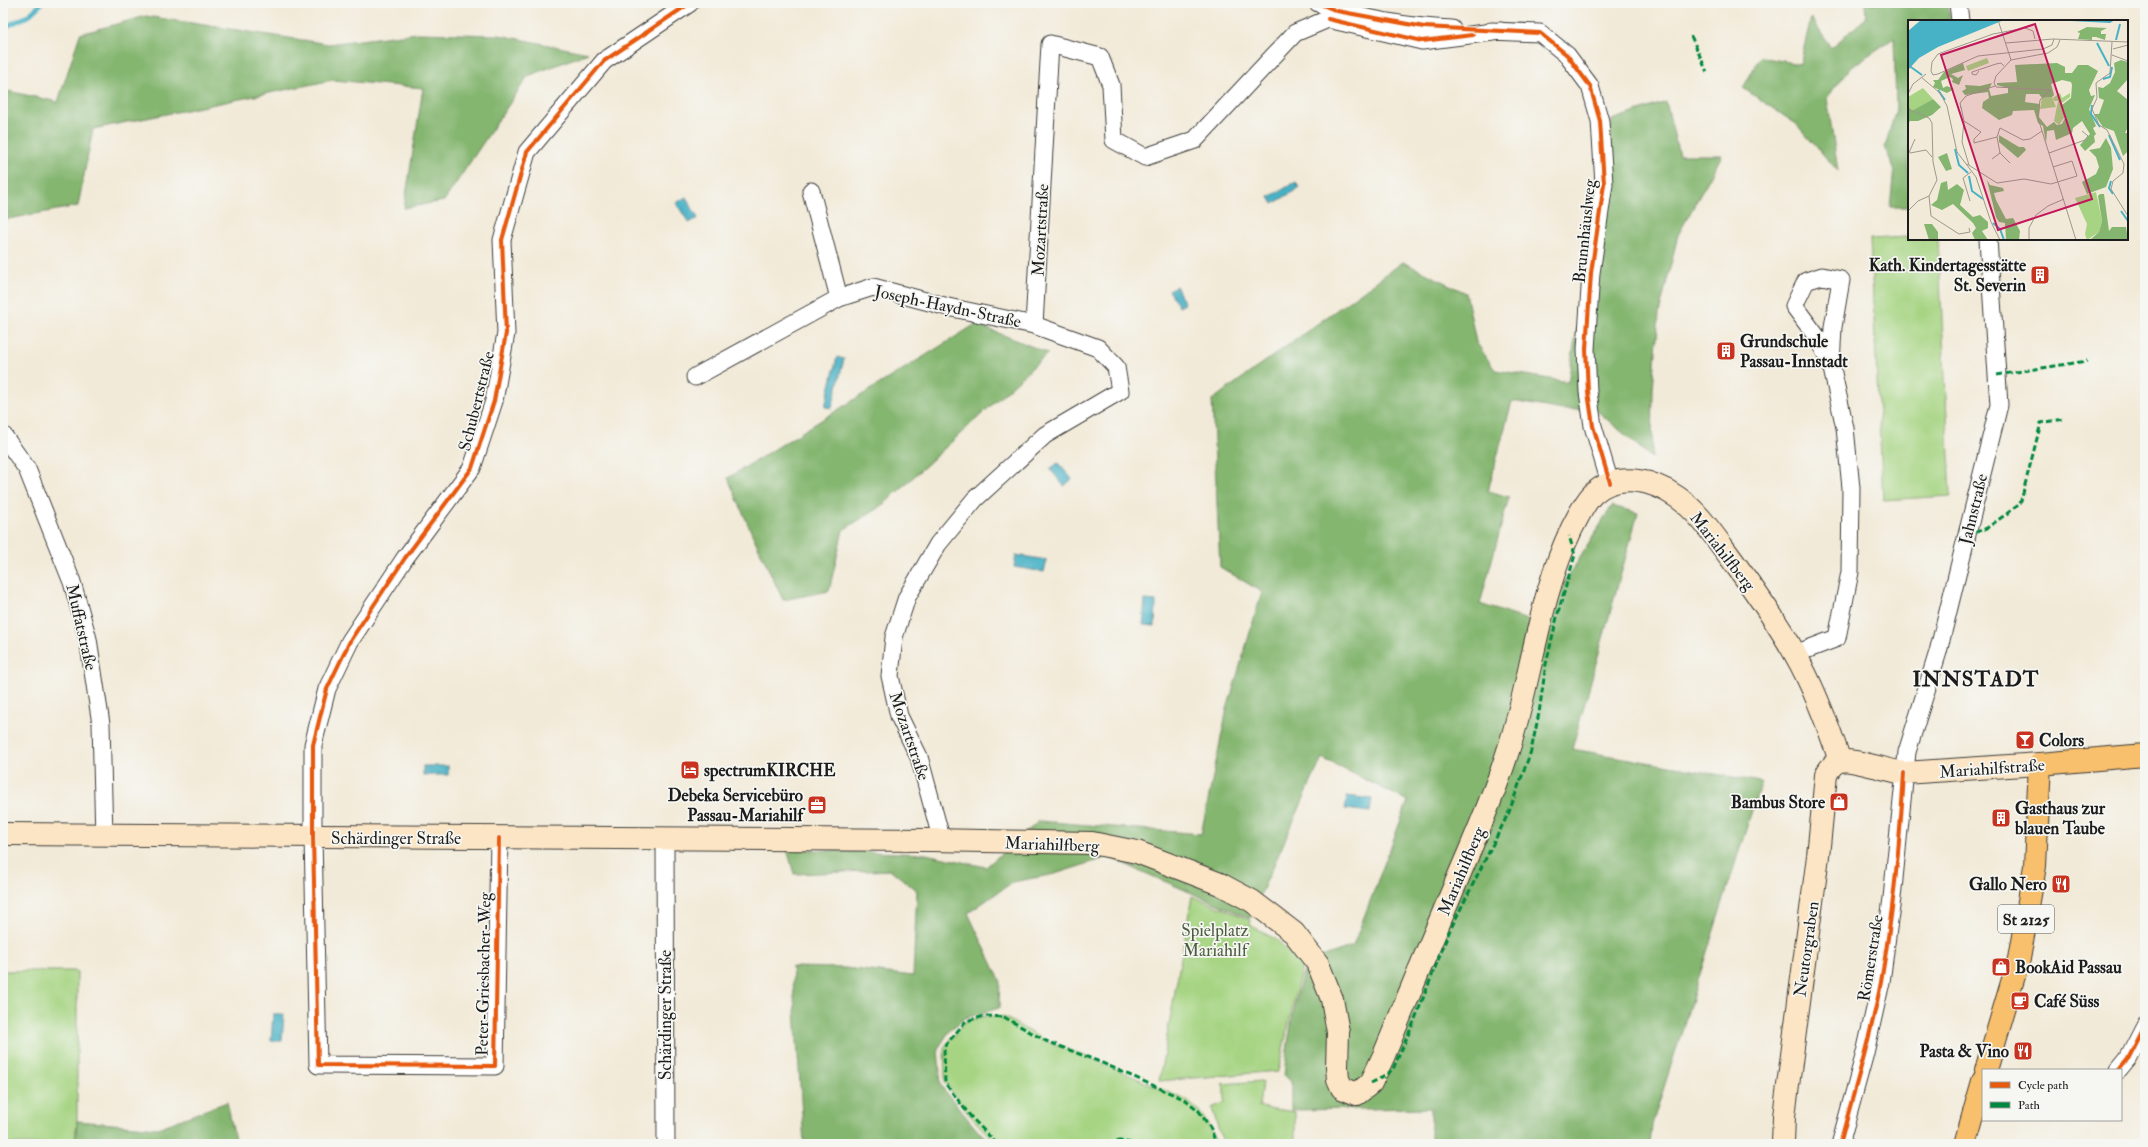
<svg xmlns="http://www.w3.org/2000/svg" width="2148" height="1147" font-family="'IM FELL Double Pica',serif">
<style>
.green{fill:#a6d482;stroke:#61784f}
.forest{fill:#84b670;stroke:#506946}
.water{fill:#47b1c5;stroke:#326670}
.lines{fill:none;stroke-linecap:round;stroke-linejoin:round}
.stream{stroke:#47b1c5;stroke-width:5}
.street-casing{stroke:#3c3b38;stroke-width:19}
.secondary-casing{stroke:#3c3b38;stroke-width:24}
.primary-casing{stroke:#3c3b38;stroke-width:24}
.street{stroke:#fff;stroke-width:17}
.secondary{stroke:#fce5c4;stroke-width:22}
.primary{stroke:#f8bf6c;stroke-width:22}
.quiet{stroke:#00873e;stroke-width:3;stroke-dasharray:6 3;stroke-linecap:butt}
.cycleway-casing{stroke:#f6f6f2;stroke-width:6}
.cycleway{stroke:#e8590c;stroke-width:4}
.labels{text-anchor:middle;stroke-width:3.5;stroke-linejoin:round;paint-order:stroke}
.shield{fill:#f6f6f2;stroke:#5d5d5c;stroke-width:1}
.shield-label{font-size:16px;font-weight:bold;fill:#1c1c1c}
.street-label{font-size:17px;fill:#1c1c1c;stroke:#f6f6f2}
.poi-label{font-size:17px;font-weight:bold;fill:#1c1c1c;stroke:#f6f6f2;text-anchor:start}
.park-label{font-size:17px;fill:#4c5c40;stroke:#f6f6f2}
.district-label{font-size:21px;font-weight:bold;letter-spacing:1px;fill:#1c1c1c;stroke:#f6f6f2}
.inset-river{fill:none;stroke:#47b1c5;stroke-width:2}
.inset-road{fill:none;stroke:#9c988d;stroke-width:1}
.view{fill:#c2185b;fill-opacity:0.15;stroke:#c2185b;stroke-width:2}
.inset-edge{fill:none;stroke:#1c1c1c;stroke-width:2}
</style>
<rect width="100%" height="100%" fill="#f6f6f2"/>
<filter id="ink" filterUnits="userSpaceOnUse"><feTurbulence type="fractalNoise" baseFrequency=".025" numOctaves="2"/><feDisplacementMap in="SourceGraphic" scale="8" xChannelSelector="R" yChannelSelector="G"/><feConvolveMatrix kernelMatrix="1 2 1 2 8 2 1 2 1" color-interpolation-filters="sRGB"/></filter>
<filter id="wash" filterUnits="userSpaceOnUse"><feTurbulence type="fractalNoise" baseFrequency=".012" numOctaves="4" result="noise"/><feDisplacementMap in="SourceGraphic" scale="16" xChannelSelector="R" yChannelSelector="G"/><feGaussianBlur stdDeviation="0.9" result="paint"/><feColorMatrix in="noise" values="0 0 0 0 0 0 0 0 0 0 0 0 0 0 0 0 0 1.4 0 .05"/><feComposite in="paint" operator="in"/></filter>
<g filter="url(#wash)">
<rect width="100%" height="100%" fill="#f2ead8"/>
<!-- green -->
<g class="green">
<path d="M1909 237V239H1938L1951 496 1883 500 1870 239Z"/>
<path d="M1192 896 1251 920 1250 925 1277 940 1302 966 1278 1071 1159 1081Z"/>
<path d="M3 971H77V1121L75 1144H3Z"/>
<path d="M985 1016 1004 1017 1046 1041 1100 1062 1186 1100 1199 1111 1211 1129 1216 1144H1137L1120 1141 1108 1144H997L971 1117 945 1083 944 1047 966 1021Z"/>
<path d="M1262 1081 1259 1107 1295 1112V1144H1223L1212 1108 1225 1102V1088L1222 1084Z"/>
</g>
<!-- forest -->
<g class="forest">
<path d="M1865 3H1948L1950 21H1909V207H1890L1894 169 1885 147 1896 109 1894 38 1851 67 1827 98 1838 171 1796 124 1743 88 1760 57 1800 64 1811 18 1831 48 1866 18Z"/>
<path d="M146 16 328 44 417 33 499 35 588 53 528 76 444 201 404 208 423 88 333 80 93 129 78 206 3 220V90L58 102 80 34Z"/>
<path d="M1666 102 1679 155H1722L1678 235 1659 314 1653 389 1652 458 1595 409 1563 410 1512 401 1488 491 1509 497 1480 604 1539 624 1612 506 1638 513 1572 749 1761 782 1652 1125 1650 1144H1431V1108L1291 1110V1081L1284 1076C1288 1037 1294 999 1307 962L1353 946 1408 801 1322 758 1250 918 1108 857 1055 874 1013 882 968 913 1000 980 999 1008 965 1018 950 1030 938 1049 941 1086 977 1130 993 1144H804L792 967 845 968 913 976 917 891 891 870 794 874 787 849 926 854 986 867 1039 821 1201 834 1227 709 1262 592 1220 567 1212 400 1403 262 1466 293 1476 342 1495 370 1568 382 1612 120Z"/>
<path d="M976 324 1048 353 883 505 843 530 829 591 783 600 753 536 728 478Z"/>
<path d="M227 1102 236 1144H75L77 1121 158 1128Z"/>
</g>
<!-- water -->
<g class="water">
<path d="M1296 182 1299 188 1273 204 1269 197Z"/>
<path d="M686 197 698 218 689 223 676 203Z"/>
<path d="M1176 286 1185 304 1179 307 1169 290Z"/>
<path d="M837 357 844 359 832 408 825 407Z"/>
<path d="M1058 463 1072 479 1064 486 1050 469Z"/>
<path d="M1016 555 1047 560 1044 572 1014 567Z"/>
<path d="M1145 600 1156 601 1155 626 1143 625Z"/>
<rect x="423" y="766" width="25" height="9"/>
<path d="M1347 796 1372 799 1370 812 1345 809Z"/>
<path d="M273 1014H284L282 1041H271Z"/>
</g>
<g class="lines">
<!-- stream -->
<path class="stream" d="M3 28 28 16 42 3"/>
</g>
</g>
<g filter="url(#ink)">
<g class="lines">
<defs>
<g id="street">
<path d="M1318 3C1356 19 1411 27 1452 29"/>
<path d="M1958 3 1960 21"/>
<path d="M1491 31 1540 33 1567 55 1590 86 1600 121 1604 184 1591 273 1586 349 1588 392 1593 426 1610 483"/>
<path d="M811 191 839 298 873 287 948 307 1034 325"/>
<path d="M695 377 839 298"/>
<path d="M3 435 27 469 72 582 88 639 101 724 104 836"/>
<path d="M1795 654 1837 638 1850 572 1851 488 1845 428 1831 364 1833 327 1841 280 1822 276 1806 281 1794 306 1817 337 1831 364"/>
<path d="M499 838 495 1066 318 1065 313 837V745L327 689 350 641 405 558 472 468 494 401 506 333 502 240 527 152 604 61 690 3"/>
<path d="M665 838 666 1144"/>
<path d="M942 841 919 757 899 716 890 676 894 637 907 597 938 544 975 499 1045 435 1120 391 1116 367 1098 348 1034 325 1050 44 1100 57 1111 85 1114 140 1145 157 1195 140 1295 33 1328 19 1422 41 1501 31"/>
<path d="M2119 1070 2128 1059 2145 1026"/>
<path d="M1840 1144 1865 1053 1881 982 1892 898 1907 752 1938 652 1999 405 1988 239"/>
</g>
<g id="secondary">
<path d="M3 834 931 840 1092 843 1137 852 1220 884 1252 901 1294 933 1318 964 1332 999 1338 1032 1337 1067 1338 1079 1342 1088 1357 1094 1371 1083 1384 1055C1409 994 1434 934 1460 873 1477 833 1495 793 1508 751 1532 678 1538 598 1572 528 1578 517 1584 503 1593 494 1617 471 1653 480 1677 497 1698 511 1715 537 1730 557 1753 588 1776 620 1795 654 1814 687 1828 725 1840 761"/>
<path d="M1783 1144 1784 1116 1818 856 1826 775C1829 769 1832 764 1839 761 1848 758 1891 771 1904 773L2040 764"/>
</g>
<g id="primary">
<path d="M1986 1070 2019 959 2035 866 2040 764 2145 755"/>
<path d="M1965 1144 1983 1081"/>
</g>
</defs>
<!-- street casing -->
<use href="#street" class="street-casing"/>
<!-- secondary casing -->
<use href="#secondary" class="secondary-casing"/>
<!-- primary casing -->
<use href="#primary" class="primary-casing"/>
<!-- street -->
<use href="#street" class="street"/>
<!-- secondary -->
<use href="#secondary" class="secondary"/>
<!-- primary -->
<use href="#primary" class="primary"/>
<!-- quiet -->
<g class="quiet">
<path d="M1691 36 1707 72"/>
<path d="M1997 375 2087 361"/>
<path d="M1967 536 1987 528 2020 504 2041 423 2064 419"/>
<path d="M1371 1083 1385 1076 1393 1069 1413 1024 1449 932 1509 812 1531 751 1539 713 1546 664 1558 613 1575 555 1569 536"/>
<path d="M997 1144 971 1117 945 1083 944 1047 966 1021 985 1016 1004 1017 1046 1041 1100 1062 1186 1100 1199 1111 1211 1129 1216 1144"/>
<path d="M1108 1144 1120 1141 1137 1144"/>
</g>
<defs>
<g id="cycleway">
<path d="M1318 3 1337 11 1424 27 1540 33 1567 55 1590 86 1600 121 1604 184 1591 273 1586 349 1588 392 1593 426 1610 483"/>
<path d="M1328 19 1422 41 1473 35"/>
<path d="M499 838 495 1066 318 1065 313 837V745L327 689 350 641 405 558 472 468 494 401 506 333 502 240 527 152 604 61 690 3"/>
<path d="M2119 1070 2128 1059 2145 1026"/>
<path d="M1840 1144C1854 1090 1871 1037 1881 982 1893 913 1900 842 1904 773"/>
</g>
</defs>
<!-- cycleway casing -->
<use href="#cycleway" class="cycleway-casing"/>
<!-- cycleway -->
<use href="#cycleway" class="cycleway"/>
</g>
</g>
<!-- icons -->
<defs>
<symbol id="building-square" viewBox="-11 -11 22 22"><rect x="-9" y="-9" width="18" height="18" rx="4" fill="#c8321e" stroke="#f6f6f2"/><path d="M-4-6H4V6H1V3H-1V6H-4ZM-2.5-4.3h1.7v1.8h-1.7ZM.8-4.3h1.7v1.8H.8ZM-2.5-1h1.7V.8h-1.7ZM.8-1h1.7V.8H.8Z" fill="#fff"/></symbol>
<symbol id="bar-square" viewBox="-11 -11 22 22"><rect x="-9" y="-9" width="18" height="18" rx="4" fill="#c8321e" stroke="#f6f6f2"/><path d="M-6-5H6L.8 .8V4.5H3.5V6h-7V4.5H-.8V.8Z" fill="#fff"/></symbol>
<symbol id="hotel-square" viewBox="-11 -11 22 22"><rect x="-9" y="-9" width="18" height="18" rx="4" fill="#c8321e" stroke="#f6f6f2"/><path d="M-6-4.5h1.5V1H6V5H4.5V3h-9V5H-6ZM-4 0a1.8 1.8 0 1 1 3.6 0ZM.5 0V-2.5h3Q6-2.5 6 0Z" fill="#fff"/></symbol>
<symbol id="shop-square" viewBox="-11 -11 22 22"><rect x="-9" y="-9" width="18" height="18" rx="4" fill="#c8321e" stroke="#f6f6f2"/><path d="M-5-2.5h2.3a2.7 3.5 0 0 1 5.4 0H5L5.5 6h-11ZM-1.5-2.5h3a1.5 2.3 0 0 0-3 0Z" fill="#fff"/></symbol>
<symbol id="office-square" viewBox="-11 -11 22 22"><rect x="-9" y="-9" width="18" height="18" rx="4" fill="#c8321e" stroke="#f6f6f2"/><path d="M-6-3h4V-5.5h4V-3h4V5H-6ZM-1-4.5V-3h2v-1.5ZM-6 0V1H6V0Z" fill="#fff"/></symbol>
<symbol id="restaurant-square" viewBox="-11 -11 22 22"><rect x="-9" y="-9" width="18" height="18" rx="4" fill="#c8321e" stroke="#f6f6f2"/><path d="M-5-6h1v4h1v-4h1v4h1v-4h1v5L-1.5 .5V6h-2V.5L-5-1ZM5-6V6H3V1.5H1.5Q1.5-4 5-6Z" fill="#fff"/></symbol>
<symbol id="cafe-square" viewBox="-11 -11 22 22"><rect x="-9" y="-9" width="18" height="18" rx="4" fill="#c8321e" stroke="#f6f6f2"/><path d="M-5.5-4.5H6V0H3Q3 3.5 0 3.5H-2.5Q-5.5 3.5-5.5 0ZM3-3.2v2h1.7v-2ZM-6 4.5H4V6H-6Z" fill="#fff"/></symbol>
</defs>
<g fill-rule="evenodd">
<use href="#building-square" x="2029" y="264" width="22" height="22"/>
<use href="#building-square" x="1715" y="340" width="22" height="22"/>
<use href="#bar-square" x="2014" y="729" width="22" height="22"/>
<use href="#hotel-square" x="679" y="759" width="22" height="22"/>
<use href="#shop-square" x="1828" y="791" width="22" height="22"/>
<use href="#office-square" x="806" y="794" width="22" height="22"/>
<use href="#building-square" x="1990" y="807" width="22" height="22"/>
<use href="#restaurant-square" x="2050" y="873" width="22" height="22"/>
<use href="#shop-square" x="1990" y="956" width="22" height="22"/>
<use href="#cafe-square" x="2009" y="990" width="22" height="22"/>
<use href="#restaurant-square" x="2012" y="1040" width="22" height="22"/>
</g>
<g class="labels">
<!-- shield labels -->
<rect class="shield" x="1998" y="905" width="56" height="28" rx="3"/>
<g class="shield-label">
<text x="2026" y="925">St 2125</text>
</g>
<!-- street labels -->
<g class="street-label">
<text transform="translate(1040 230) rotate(-87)" y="6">Mozartstraße</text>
<text transform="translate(1584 231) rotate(-84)" y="6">Brunnhäuslweg</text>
<text transform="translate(948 306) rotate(12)" y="6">Joseph-Haydn-Straße</text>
<text transform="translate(476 401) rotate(-76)" y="6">Schubertstraße</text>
<text transform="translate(1973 509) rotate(-76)" y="6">Jahnstraße</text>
<text transform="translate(1723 551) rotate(52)" y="6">Mariahilfberg</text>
<text transform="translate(82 627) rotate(77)" y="6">Muffatstraße</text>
<text transform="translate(910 736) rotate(71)" y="6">Mozartstraße</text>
<text transform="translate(1992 768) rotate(-4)" y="6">Mariahilfstraße</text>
<text x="396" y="844">Schärdinger Straße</text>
<text transform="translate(1052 844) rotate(2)" y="6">Mariahilfberg</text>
<text transform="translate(1461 871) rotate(-67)" y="6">Mariahilfberg</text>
<text transform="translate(1806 949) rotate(-82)" y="6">Neutorgraben</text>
<text transform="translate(1870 958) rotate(-81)" y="6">Römerstraße</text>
<text transform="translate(483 974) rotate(-89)" y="6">Peter-Griesbacher-Weg</text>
<text transform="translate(665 1015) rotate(-90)" y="6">Schärdinger Straße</text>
</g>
<!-- poi labels -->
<g class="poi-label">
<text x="2026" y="271" text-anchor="end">Kath. Kindertagesstätte<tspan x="2026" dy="20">St. Severin</tspan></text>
<text x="1740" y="347">Grundschule<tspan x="1740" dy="20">Passau-Innstadt</tspan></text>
<text x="2039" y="746">Colors</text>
<text x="704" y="776">spectrumKIRCHE</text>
<text x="803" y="801" text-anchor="end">Debeka Servicebüro<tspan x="803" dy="20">Passau-Mariahilf</tspan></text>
<text x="1825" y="808" text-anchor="end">Bambus Store</text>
<text x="2015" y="814">Gasthaus zur<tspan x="2015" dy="20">blauen Taube</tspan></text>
<text x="2047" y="890" text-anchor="end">Gallo Nero</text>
<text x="2015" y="973">BookAid Passau</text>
<text x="2034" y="1007">Café Süss</text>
<text x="2009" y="1057" text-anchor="end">Pasta &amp; Vino</text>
</g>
<!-- park labels -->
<g class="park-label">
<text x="1215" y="936">Spielplatz<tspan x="1215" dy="20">Mariahilf</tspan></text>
</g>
<!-- district labels -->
<g class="district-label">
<text x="1976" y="686">INNSTADT</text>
</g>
</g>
<!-- overview -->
<g transform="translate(1908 20)">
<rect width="220" height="220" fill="#f2ead8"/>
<path d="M79 38 81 43 60 51 58 46ZM15 68 25 79 4 92 0 85V77ZM152 73 154 78 162 73V77L154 83 158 95 151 105 146 101 150 81H146L145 78ZM144 77 148 87 132 89 134 78ZM188 172 194 201 191 212 179 220 177 214 179 204 167 178Z" fill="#a6d482"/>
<path d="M179 7 199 8 193 11V14H198L197 20 188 17H184V20L170 19 172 13 169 12ZM213 40 220 42V59L209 71 220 80V107L217 113H220V131L215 136 206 111 195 107 186 94H191L196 80 191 78 190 67 195 68 202 63 207 52 206 43ZM55 43 57 50 43 54 50 58 55 55 51 65 44 62 45 59 42 57 33 61 35 68 39 66 46 69 39 73 25 67 27 63 25 60H30L36 52ZM149 43 157 47V53H164L170 45H180L190 51 181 70 183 76 187 75 181 89 188 106 185 108 188 114 186 116 187 122 177 131 172 125 182 114 174 101 165 108 164 113 148 120 146 110 139 111 138 123 135 106 130 103 126 90 105 91 104 95 91 100 74 88 75 82 81 78 80 72 57 75 54 71 58 69 57 65 72 66 84 63 81 69 83 76 100 73V68L89 65V63L109 62 107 45ZM154 60 163 62 164 65 163 78 154 85 158 96 154 104 149 105 146 102 139 107 131 97 132 84 117 82 118 74H131L134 78 144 77 146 75 143 64ZM25 79 33 87 24 95 10 101H2L0 104V85L4 91ZM91 115 111 127H116L118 130 110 138 91 122ZM198 118 203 128 205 149 198 167 179 174 174 162 188 154 191 147 188 137 181 130 192 128ZM39 133 44 149 38 151 30 137ZM79 160 82 165 95 168 96 171 86 173 88 180 98 199 105 198 112 211 111 220H98L97 203 91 202 88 197ZM39 161 40 170 49 164 56 170 52 185 65 197 72 195 80 202V208L74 211 80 220H67L64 213 68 208 65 203 45 184 34 190 23 185 29 180 33 163ZM192 174H196L201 211 204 207H218L220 220H182L191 212 194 201 190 176ZM16 204H24L30 212V220H21Z" fill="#84b670" fill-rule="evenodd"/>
<path d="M13 0H96L30 27 11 38 0 50V11ZM144 0H207L202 3Z" fill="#47b1c5"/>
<path class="inset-river" d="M208 20 212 4M189 23 201 46M0 45 14 55M195 59 202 57 204 47M30 70 37 80M184 85 183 94 192 107M201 115 212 140M47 129 51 145 60 153M61 156 64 171 75 179M203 161 201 168 205 174M213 191 220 201M85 203 92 209 96 220"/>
<path class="inset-road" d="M90 0 103 40M204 22 202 53 188 63 189 78 184 89 191 105 199 110 216 144 215 153 205 161 203 169 220 196M98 23 145 19 220 22M205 29 220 25M204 35 220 41M103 40 88 56 86 63 88 67 143 70 132 80 130 98 168 220M103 40 140 33 149 27 152 20M23 51 25 55 30 54 70 36 135 29 144 25 146 19M23 51 24 42 30 34 85 14 117 8 125 11 127 19M71 51 68 55 64 54V52L88 44 93 43 96 46M13 57 32 73 39 86 49 132 68 157 83 202 92 220M0 74 5 64 18 54M53 87 56 101 73 112 66 119V123L89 117 92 108 115 120 122 119 134 111M53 88 52 83 58 76 87 66M0 89 21 98 24 103 25 142 29 160 21 176 10 181 0 191M56 101 54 122 61 145M2 133 18 130 24 137M92 133 102 143M141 133 177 120 180 116 174 111M0 135 7 119M84 139 92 133 89 117M0 141V164M59 144 89 163 116 159 143 164 169 156 164 141 145 147M21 176 23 196 51 214 62 212 61 208M62 181 55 158 63 152M121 220V208L128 195 140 186 156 179"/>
<path class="view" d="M127 4 184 179 90 210 33 35Z"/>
<rect width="220" height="220" class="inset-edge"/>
</g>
<!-- margin -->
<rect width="2148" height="1147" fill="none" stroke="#f6f6f2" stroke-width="16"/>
<!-- legend -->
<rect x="1982" y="1069" width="140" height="52" fill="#f6f6f2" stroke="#9f9f9c"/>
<rect x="1990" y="1082" width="20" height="6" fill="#e8590c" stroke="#9f9f9c"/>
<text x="2018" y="1089" font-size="12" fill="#1c1c1c">Cycle path</text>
<rect x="1990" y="1102" width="20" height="6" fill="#00873e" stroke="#9f9f9c"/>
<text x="2018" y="1109" font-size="12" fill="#1c1c1c">Path</text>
</svg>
